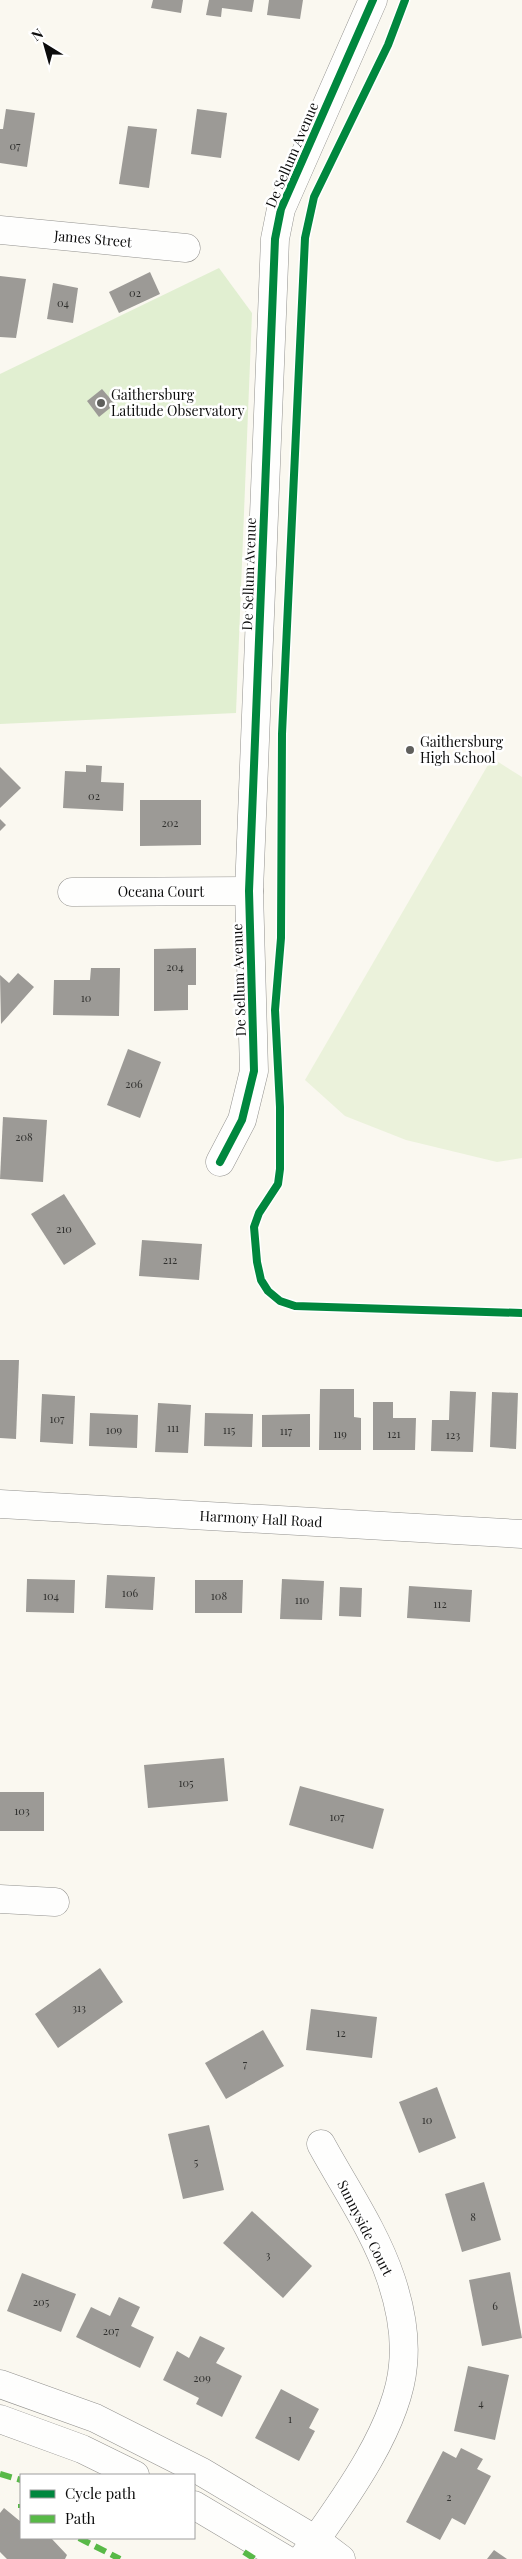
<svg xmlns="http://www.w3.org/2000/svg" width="522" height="2559" font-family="'Playfair Display',serif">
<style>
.green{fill:#e1efd1}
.pitch{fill:#ebf2db}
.building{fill:#9c9a96}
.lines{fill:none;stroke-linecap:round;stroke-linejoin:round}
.minor-casing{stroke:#93928f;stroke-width:29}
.minor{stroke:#fefefd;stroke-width:28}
.quiet{stroke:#58b947;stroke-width:6;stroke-dasharray:12 6;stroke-linecap:butt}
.cycleway-casing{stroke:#fff;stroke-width:11}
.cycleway{stroke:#00873e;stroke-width:8}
.poi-dot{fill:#5f5f5c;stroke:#fff;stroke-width:2}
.labels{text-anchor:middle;stroke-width:5;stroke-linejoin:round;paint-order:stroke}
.number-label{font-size:11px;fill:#30302e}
.street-label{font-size:14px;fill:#0c0c0c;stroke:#fff}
.poi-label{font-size:14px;fill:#0c0c0c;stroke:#fff;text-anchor:start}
</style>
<rect width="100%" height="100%" fill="#faf8f0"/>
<!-- green -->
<path class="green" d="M219 268 252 313 236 713 0 724V374Z"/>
<!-- pitch -->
<path class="pitch" d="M492 758 522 777V1158L497 1162 406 1140 345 1116 305 1080Z"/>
<!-- building -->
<g class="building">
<path d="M153 0H183L181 13 151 8Z"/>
<path d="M209 0H254L252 12 222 8 221 17 206 15Z"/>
<path d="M269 0H303L300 19 267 15Z"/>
<path d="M6 109 35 113 27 167 0 163V129H3Z"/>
<path d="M197 109 227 113 221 158 191 154Z"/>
<path d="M128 126 157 129 149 188 119 184Z"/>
<path d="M150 272 160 294 119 313 109 292Z"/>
<path d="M0 276 26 279 16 338 0 337Z"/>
<path d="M53 283 78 288 73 323 47 319Z"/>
<path d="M102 389 115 404 99 417 87 401Z"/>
<path d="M86 765 102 766 101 782 124 783 123 811 63 808 65 771 86 772Z"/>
<path d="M0 767 21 788 0 808Z"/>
<path d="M140 800H201V845L140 846Z"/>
<path d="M0 819 6 825 0 831Z"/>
<path d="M196 948V985H188V1010L154 1011V949Z"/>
<path d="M91 968H120L119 1016 53 1015 54 980H90Z"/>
<path d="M18 973 34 987 1 1024 0 975 9 983Z"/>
<path d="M128 1049 161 1062 140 1118 107 1105Z"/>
<path d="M3 1117 47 1120 43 1182 0 1179Z"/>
<path d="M64 1194 96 1244 64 1265 31 1214Z"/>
<path d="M142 1240 202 1244 199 1280 139 1276Z"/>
<path d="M0 1360H19L16 1439 0 1438Z"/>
<path d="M320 1389H354V1417L361 1418V1450H319Z"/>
<path d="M450 1391 476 1392 473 1452 431 1451 432 1420H449Z"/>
<path d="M492 1392 518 1393 516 1449 490 1447Z"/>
<path d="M42 1394 75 1396 73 1444 40 1442Z"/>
<path d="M373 1402H393V1418H416L415 1450H373Z"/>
<path d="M158 1403 191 1405 188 1453 155 1452Z"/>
<path d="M90 1413 138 1415 137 1448 89 1446Z"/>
<path d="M205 1413 253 1414 252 1447 204 1446Z"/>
<path d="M310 1414V1447H262V1415Z"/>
<path d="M107 1575 155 1577 153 1610 105 1608Z"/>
<path d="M27 1579 75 1580 74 1613 26 1612Z"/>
<path d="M282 1579 324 1581 322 1620 280 1619Z"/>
<path d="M195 1580H243L242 1613H195Z"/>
<path d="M409 1586 472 1590 470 1622 407 1618Z"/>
<path d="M340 1587 362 1588 361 1617 339 1616Z"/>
<path d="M224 1758 228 1801 148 1808 144 1765Z"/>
<path d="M300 1786 384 1809 373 1849 289 1825Z"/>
<rect x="0" y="1792" width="44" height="39"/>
<path d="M100 1968 123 2002 58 2048 35 2014Z"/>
<path d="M311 2009 377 2017 372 2058 306 2050Z"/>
<path d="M263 2030 284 2066 226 2099 205 2063Z"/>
<path d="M437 2087 456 2138 419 2153 399 2102Z"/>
<path d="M209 2125 224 2190 183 2199 168 2134Z"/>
<path d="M484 2182 501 2240 462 2252 445 2194Z"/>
<path d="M252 2211 312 2266 283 2298 223 2243Z"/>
<path d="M510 2272 522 2338 482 2346 469 2280Z"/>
<path d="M22 2273 76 2294 61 2332 7 2311Z"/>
<path d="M119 2297 140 2307 131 2326 154 2337 140 2368 76 2337 91 2307 110 2316Z"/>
<path d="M200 2336 225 2348 216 2363 242 2376 222 2417 196 2404 199 2398 163 2380 177 2351 189 2358Z"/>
<path d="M468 2366 509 2375 495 2440 454 2431Z"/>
<path d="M281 2389 319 2409 309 2428 315 2431 299 2461 255 2438Z"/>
<path d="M461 2448 483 2459 477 2469 491 2476 465 2525 452 2518 440 2540 406 2522 443 2451 456 2458Z"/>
<path d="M4 2508 21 2522V2538H51L67 2555 65 2559H7L0 2552V2513Z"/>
<path d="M494 2550 507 2559H487Z"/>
</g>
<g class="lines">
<defs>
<g id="minor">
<path d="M0 230 186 248"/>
<path d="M72 892 249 891"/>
<path d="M220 1162 242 1120 254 1071 249 891 275 239 281 209 373 0"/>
<path d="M0 1504 522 1534"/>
<path d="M0 1899 55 1902"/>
<path d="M0 2384 95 2418 202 2472 316 2540 341 2559"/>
<path d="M0 2419 82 2449 135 2475"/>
<path d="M194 2505 285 2559"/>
<path d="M302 2559C339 2507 398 2429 403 2365 406 2336 400 2306 391 2279 375 2231 345 2188 321 2144"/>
</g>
</defs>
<!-- minor casing -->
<use href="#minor" class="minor-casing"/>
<!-- minor -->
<use href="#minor" class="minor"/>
<!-- quiet -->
<g class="quiet">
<path d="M0 2474 21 2480"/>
<path d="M21 2504V2508"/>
<path d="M79 2538 120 2559"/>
<path d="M244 2552 255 2559"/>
</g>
<defs>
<g id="cycleway">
<path d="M405 0 388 45 314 197 305 238 282 734 281 938 275 1010 280 1107V1169L278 1184 259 1213 254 1227 257 1262 261 1280 268 1291 280 1301 295 1306 522 1313"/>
<path d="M220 1162 242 1120 254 1071 249 891 275 239 281 209 373 0"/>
</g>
</defs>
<!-- cycleway casing -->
<use href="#cycleway" class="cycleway-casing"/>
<!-- cycleway -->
<use href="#cycleway" class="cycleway"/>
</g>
<!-- markers -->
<g class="poi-dot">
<circle cx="101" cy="403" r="5"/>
<circle cx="410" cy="750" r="5"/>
</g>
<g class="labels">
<!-- number labels -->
<g class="number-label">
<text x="15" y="150">07</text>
<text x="135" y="297">02</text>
<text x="63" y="307">04</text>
<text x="94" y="800">02</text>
<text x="170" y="827">202</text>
<text x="175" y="971">204</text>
<text x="86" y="1002">10</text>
<text x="134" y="1088">206</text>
<text x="24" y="1141">208</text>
<text x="64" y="1233">210</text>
<text x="170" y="1264">212</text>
<text x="57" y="1423">107</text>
<text x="173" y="1432">111</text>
<text x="114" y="1434">109</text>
<text x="229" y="1434">115</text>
<text x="286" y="1435">117</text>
<text x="340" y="1438">119</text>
<text x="394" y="1438">121</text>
<text x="453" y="1439">123</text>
<text x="130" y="1597">106</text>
<text x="51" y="1600">104</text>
<text x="219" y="1600">108</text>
<text x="302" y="1604">110</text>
<text x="440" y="1608">112</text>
<text x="186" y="1787">105</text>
<text x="22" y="1815">103</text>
<text x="337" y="1821">107</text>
<text x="79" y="2012">313</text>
<text x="341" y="2037">12</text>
<text x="245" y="2068">7</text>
<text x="427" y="2124">10</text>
<text x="196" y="2166">5</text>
<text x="473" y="2221">8</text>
<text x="268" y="2259">3</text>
<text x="41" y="2306">205</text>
<text x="495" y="2310">6</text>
<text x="111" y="2335">207</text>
<text x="202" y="2382">209</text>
<text x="481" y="2407">4</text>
<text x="290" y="2423">1</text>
<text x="449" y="2501">2</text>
</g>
<!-- street labels -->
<g class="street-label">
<text transform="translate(292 155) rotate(-67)" y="5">De Sellum Avenue</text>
<text transform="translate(93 239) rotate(5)" y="5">James Street</text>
<text transform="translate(249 574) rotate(-88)" y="5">De Sellum Avenue</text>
<text x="161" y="897">Oceana Court</text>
<text transform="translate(239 980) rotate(-92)" y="5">De Sellum Avenue</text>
<text transform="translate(261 1519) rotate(3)" y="5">Harmony Hall Road</text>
<text transform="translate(365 2228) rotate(63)" y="5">Sunnyside Court</text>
</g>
<!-- poi labels -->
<g class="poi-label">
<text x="111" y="400">Gaithersburg<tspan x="111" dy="16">Latitude Observatory</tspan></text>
<text x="420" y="747">Gaithersburg<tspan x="420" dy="16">High School</tspan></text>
</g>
</g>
<!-- legend -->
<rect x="20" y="2474" width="175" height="65" fill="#ffffff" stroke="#9e9e9e"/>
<rect x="30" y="2490" width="25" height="8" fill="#00873e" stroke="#9e9e9e"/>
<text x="65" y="2499" font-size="15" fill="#0c0c0c">Cycle path</text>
<rect x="30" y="2515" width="25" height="8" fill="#58b947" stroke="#9e9e9e"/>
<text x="65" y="2524" font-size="15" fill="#0c0c0c">Path</text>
<!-- north arrow -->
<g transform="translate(45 45) rotate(323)" stroke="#ffffff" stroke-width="4" paint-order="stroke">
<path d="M0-4L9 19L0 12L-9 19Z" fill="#0c0c0c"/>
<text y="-8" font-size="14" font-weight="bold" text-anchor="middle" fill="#0c0c0c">N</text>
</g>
</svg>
